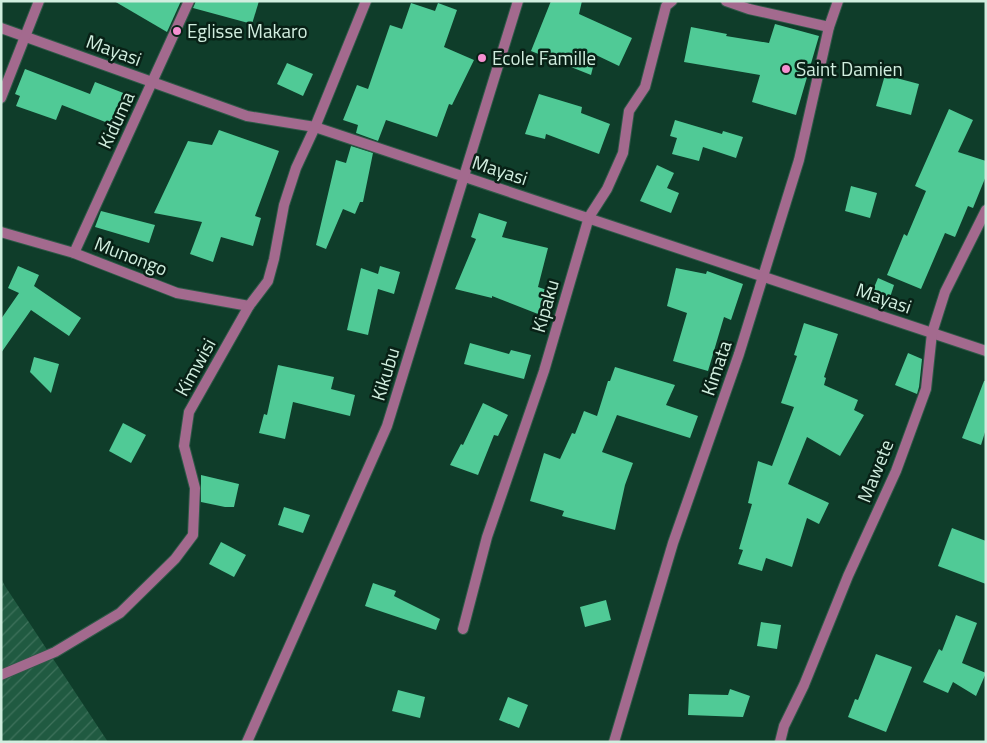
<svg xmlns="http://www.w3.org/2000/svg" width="987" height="743" font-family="'Titillium Web',sans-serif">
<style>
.garden{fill:url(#garden-furrows)}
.building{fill:#50ca96}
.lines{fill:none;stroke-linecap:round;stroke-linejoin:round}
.minor-casing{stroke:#2e5947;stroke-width:12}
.minor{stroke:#a36a8e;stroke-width:10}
.poi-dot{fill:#f590d1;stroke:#082116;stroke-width:2}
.labels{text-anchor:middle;stroke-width:5;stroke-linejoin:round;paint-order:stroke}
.poi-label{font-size:19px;fill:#d1eedf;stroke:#082116;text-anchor:start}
.street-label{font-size:19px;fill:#d1eedf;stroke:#082116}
</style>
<defs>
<pattern id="garden-furrows" width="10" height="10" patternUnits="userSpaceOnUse" patternTransform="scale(1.25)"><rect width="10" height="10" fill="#205a41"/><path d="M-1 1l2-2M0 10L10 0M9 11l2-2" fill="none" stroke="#3f725c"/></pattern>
</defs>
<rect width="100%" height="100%" fill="#0f3d2a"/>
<!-- garden -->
<path class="garden" d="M1 578 5 586 108 742H1Z"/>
<!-- building -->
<g class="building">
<path d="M114 1H181L167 32Z"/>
<path d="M196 1H259L252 24 193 8Z"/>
<path d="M551 1H582L579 14 632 38 619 66 596 55 591 75 531 51Z"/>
<path d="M411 3 435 11 438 3 457 10 444 47 474 60 452 105 449 104 437 137 386 120 378 141 356 133 358 125 343 120 357 85 368 89 390 25 402 29Z"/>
<path d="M775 24 819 36 796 115 752 102 760 75 684 62 691 27 727 34 726 36 769 43Z"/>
<path d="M287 63 313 74 303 96 277 84Z"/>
<path d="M25 69 90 94 95 82 126 94 113 125 62 105 56 120 16 106 20 96 15 94Z"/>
<path d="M885 75 919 84 911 115 876 106Z"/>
<path d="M539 94 582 107 581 113 610 124 599 154 546 134 545 139 525 134Z"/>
<path d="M949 109 973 120 958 152 986 161V176L973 208 968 206 955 237 945 233 921 289 887 275 904 234 907 236 926 191 915 186Z"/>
<path d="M675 120 722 134 723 131 743 137 736 158 703 147 699 161 672 154 677 138 670 136Z"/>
<path d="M219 130 279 151 255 216 261 218 253 246 221 237 213 262 190 254 202 222 154 213 188 141 212 145Z"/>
<path d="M351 146 373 153 363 202H360L355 214 343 209 326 249 316 245 336 160 346 163Z"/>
<path d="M657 165 674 173 667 188 679 193 671 213 640 201Z"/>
<path d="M851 186 877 193 870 218 845 211Z"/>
<path d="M101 211 155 225 149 243 95 227Z"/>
<path d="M479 213 507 222 502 237 548 248 538 287 547 290 538 314 492 296V298L455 289 476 239 471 237Z"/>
<path d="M18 266 39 275 34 286 81 318 69 336 31 310 1 353V319L19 293 8 288Z"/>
<path d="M380 266 400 272 394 294 378 289 368 335 347 330 361 268 378 274Z"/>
<path d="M676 268 706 274 707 271 743 284 731 320 724 317 708 371 673 361 687 313 667 306Z"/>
<path d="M878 278 894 285 887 307 868 302Z"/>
<path d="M804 323 838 334 824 377 826 378 824 385 858 400 854 410 864 415 840 456 807 437 788 484 829 503 819 524 807 518 792 567 766 558 762 571 738 564 743 550 739 549 752 504 748 503 758 461 772 466 794 407 781 403 797 356 794 355Z"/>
<path d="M470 343 509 354 511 350 531 355 524 379 464 364Z"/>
<path d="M908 353 922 359 919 387 917 394 895 385Z"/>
<path d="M34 357 59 364 51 393 30 372Z"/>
<path d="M278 365 334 377 331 389 355 395 350 416 293 402 285 439 259 433 264 414 267 415Z"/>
<path d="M615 367 675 385 666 405 698 416 690 438 617 415 602 452 633 463 625 485 615 530 562 516 564 511 530 501 544 453 560 459 572 433 575 434 584 411 597 416 608 381H610Z"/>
<path d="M984 381H986V429L981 445 962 438Z"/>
<path d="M483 403 508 415 498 436 494 435 478 475 450 465 461 444 463 445Z"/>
<path d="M123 423 146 435 131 463 109 451Z"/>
<path d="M201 475 239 484 234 507H225L201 502Z"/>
<path d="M284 507 310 515 303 533 278 525Z"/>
<path d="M952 528 986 541V584L938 566Z"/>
<path d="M221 542 246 555 234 577 209 564Z"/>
<path d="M373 583 396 591 394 596 440 619 436 630 365 606Z"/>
<path d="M606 600 611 620 585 627 580 607Z"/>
<path d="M956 615 977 623 962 663 986 673 976 696 953 682 948 693 923 682 939 649 942 651Z"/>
<path d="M761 622 781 625 777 649 757 646Z"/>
<path d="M876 654 912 667 886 732 848 717 855 699 858 700Z"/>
<path d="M730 689 750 696 743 717 688 715 689 694 728 695Z"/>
<path d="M398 690 425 697 420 718 392 711Z"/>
<path d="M508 697 528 705 519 728 499 720Z"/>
</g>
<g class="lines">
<defs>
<g id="minor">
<path d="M726 1 749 9 829 27"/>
<path d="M1 28 247 116 315 127 986 351"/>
<path d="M1 98 39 1"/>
<path d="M1 232 74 253 177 293 249 306"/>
<path d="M74 253 189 1"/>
<path d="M463 629 487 537 544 371 589 217 607 189 623 153 629 111 645 87 666 6 672 1"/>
<path d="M1 675 55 652 120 613 175 559 193 535 195 488 184 446 189 412 249 306 268 281 274 259 284 205 296 168 315 127 366 1"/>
<path d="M247 742 387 426 518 1"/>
<path d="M614 742 673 543 739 354 799 160 829 27 838 1"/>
<path d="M780 742 784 726 804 685 848 576 896 471 926 389 932 333 945 292 986 210"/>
</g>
</defs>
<!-- minor casing -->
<use href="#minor" class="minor-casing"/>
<!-- minor -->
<use href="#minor" class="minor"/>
</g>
<!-- markers -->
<g class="poi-dot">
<circle cx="177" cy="31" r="5"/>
<circle cx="482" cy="58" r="5"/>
<circle cx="786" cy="69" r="5"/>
</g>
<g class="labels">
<!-- poi labels -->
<g class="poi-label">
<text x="187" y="38">Eglisse Makaro</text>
<text x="492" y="65">Ecole Famille</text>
<text x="796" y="76">Saint Damien</text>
</g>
<!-- street labels -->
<g class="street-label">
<text transform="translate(114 50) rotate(20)" y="7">Mayasi</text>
<text transform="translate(116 120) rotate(-65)" y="7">Kiduma</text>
<text transform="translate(500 170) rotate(18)" y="7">Mayasi</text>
<text transform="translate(131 256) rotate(21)" y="7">Munongo</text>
<text transform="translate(884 298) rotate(19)" y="7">Mayasi</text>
<text transform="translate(545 306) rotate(-74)" y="7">Kipaku</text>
<text transform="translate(195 367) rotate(-61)" y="7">Kimwisi</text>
<text transform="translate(716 368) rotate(-71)" y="7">Kimata</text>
<text transform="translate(385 374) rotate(-73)" y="7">Kikubu</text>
<text transform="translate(875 471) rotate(-68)" y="7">Mawete</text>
</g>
</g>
<!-- border -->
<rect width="987" height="743" fill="none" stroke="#d1eedf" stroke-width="5"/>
</svg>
